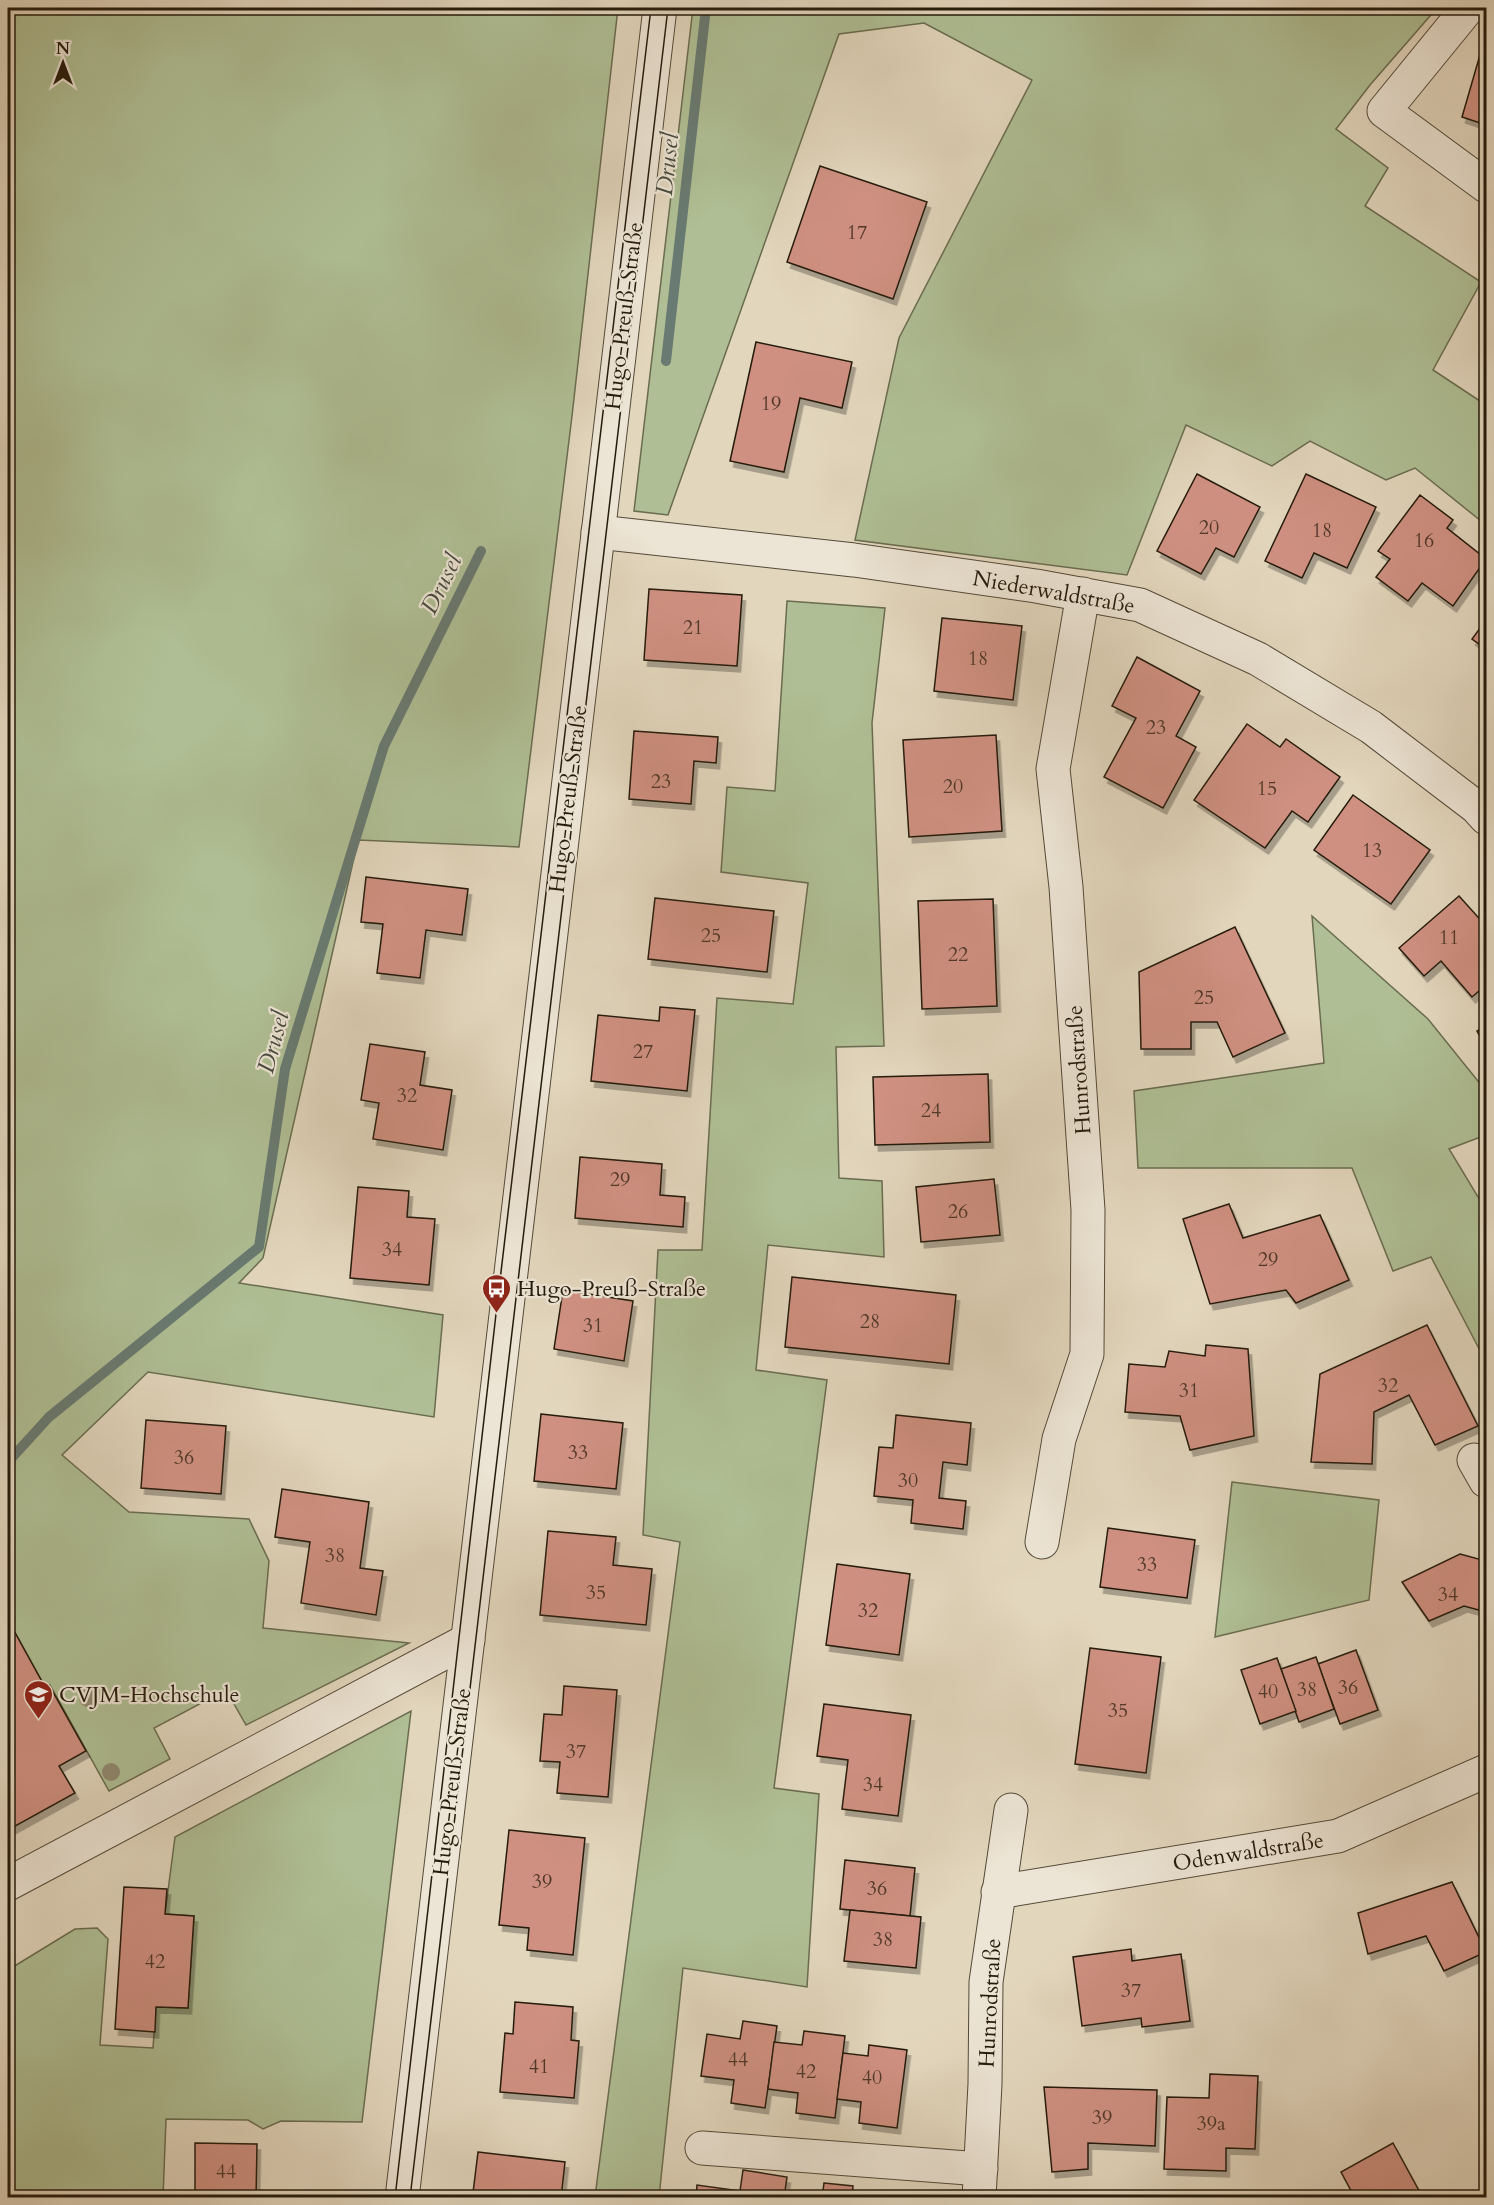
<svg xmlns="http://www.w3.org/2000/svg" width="1494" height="2205" font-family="Cardo,serif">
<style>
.green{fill:#afbe94;stroke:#6a6c50;stroke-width:1.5}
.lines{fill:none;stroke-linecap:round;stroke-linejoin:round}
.stream{stroke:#687a71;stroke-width:10}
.building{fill:#cf9081;stroke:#251b0c;stroke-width:1.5;filter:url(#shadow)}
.minor-casing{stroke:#544a38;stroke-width:35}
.minor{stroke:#ece4d4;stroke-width:33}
.tram{stroke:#251b0c;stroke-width:1.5}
.tree{fill:#918a72}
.labels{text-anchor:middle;stroke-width:4.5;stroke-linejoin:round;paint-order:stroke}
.number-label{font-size:20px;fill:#503829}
.street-label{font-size:22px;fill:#251b0c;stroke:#ece4d4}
.poi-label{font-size:22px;fill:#251b0c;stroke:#ece4d4;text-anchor:start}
.water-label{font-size:24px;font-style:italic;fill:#474a3f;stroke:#ece4d4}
</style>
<defs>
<filter id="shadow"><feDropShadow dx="3.5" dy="6" stdDeviation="0" flood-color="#0004"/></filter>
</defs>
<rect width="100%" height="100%" fill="#e2d6bd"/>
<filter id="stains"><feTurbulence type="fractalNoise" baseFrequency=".00333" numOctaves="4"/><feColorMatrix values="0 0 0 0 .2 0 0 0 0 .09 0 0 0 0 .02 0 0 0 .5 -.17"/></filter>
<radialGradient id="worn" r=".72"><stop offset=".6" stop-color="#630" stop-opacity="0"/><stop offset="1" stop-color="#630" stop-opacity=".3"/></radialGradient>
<!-- green -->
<g class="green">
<path d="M8 8H618L572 416 519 847 358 840 263 1258 239 1283 443 1315 434 1417 148 1372 62 1455 129 1512 249 1519 269 1561 263 1628 409 1643 246 1725 226 1690 154 1728 170 1759 109 1791 50 1685 45 1687 8 1620Z"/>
<path d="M693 8H1437L1370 85 1336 129 1388 168 1365 206 1481 282 1433 370 1486 405V525L1415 468 1386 480 1310 441 1272 466 1186 425 1127 575 855 540 899 338 1032 80 924 23 839 34 668 515 634 511Z"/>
<path d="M787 601 885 608 872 723 884 1046 836 1047 839 1178 882 1181 884 1257 768 1245 756 1370 827 1380 774 1788 819 1794 807 1987 683 1968 659 2197H595L680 1542 643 1535 658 1250H702L717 998 793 1004 808 883 721 872 727 787 775 791Z"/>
<path d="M1312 916 1428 1019 1486 1091V1135L1449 1149 1478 1197 1486 1203V1362L1431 1257 1393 1271 1352 1168H1138L1134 1091 1324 1063Z"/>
<path d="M1232 1482 1379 1500 1369 1600 1215 1637Z"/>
<path d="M411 1711 362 2122 281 2121 263 2129 248 2120 166 2119 163 2197 8 2198V1970L75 1929 97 1928 108 1939 100 2045 153 2048 156 2007 188 2008 194 1916 165 1914 175 1837Z"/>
</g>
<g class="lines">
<!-- stream -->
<g class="stream">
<path d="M666 361 706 8"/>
<path d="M8 1462 49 1417 259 1247 285 1069 384 746 481 551"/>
</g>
</g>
<!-- building -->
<g class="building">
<path d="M1482 48 1486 49V125L1462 117Z"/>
<path d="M820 166 927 202 893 299 787 262Z"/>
<path d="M756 342 852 362 842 408 800 398 784 472 730 461Z"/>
<path d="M1197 474 1260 507 1234 557 1216 548 1201 574 1157 551Z"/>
<path d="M1306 474 1376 507 1347 568 1314 553 1302 578 1265 561Z"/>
<path d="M1420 495 1453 520 1447 528 1486 559 1453 606 1422 583 1408 601 1376 577 1390 559 1378 551Z"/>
<path d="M649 589 742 595 737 666 644 660Z"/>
<path d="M942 618 1022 626 1013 700 934 691Z"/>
<path d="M1486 620V649L1472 639Z"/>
<path d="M1137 657 1200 691 1176 736 1196 747 1163 808 1104 777 1136 718 1112 706Z"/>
<path d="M1247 724 1280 747 1286 739 1340 777 1308 822 1292 811 1265 848 1194 800Z"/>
<path d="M634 731 718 737 716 763 694 761 691 804 629 799Z"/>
<path d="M996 735 1002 831 909 837 903 740Z"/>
<path d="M1353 795 1430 850 1391 904 1314 850Z"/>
<path d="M366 877 468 889 462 935 426 930 420 978 377 973 383 924 361 922Z"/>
<path d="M1459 896 1486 926V985L1472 997 1441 961 1424 976 1399 948Z"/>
<path d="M655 898 774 911 767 972 648 959Z"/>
<path d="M993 899 997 1006 922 1009 918 901Z"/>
<path d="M1235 927 1285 1033 1233 1057 1217 1022H1191V1049H1141L1139 972Z"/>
<path d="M660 1007 695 1010 687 1091 591 1081 598 1015 659 1021Z"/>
<path d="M1486 1026V1048L1477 1031Z"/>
<path d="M370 1044 425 1052 420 1085 452 1090 443 1150 373 1139 379 1103 361 1100Z"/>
<path d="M988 1074 990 1142 875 1145 873 1077Z"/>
<path d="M580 1157 662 1164 660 1195 685 1197 683 1227 575 1218Z"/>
<path d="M994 1179 1000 1235 921 1242 916 1187Z"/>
<path d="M358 1187 409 1191 407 1217 435 1219 429 1285 350 1278Z"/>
<path d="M1229 1204 1243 1238 1320 1215 1349 1280 1296 1303 1286 1290 1210 1304 1183 1219Z"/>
<path d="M792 1277 956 1295 949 1364 785 1347Z"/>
<path d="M563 1290 633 1301 624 1361 554 1349Z"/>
<path d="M1427 1325 1478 1426 1435 1445 1409 1395 1374 1412 1372 1464 1311 1462 1320 1374Z"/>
<path d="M1206 1345 1248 1349 1254 1436 1190 1450 1180 1416 1125 1412 1129 1364 1165 1367 1169 1351 1205 1356Z"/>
<path d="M541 1414 623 1423 616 1489 534 1481Z"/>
<path d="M896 1415 971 1423 967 1465 943 1462 939 1498 966 1501 963 1529 911 1523 913 1500 874 1496 879 1447 893 1448Z"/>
<path d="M146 1420 226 1426 221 1494 141 1488Z"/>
<path d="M282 1489 369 1502 360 1568 383 1571 376 1615 301 1603 310 1542 275 1537Z"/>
<path d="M1108 1528 1195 1540 1187 1598 1100 1587Z"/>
<path d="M548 1531 616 1537 613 1565 652 1569 646 1625 540 1615Z"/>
<path d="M1460 1554 1486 1561V1612L1464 1606 1429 1621 1402 1582Z"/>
<path d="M837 1564 910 1574 899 1655 826 1645Z"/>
<path d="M8 1620 45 1687 49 1685 86 1751 59 1766 75 1793 8 1830Z"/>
<path d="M1090 1648 1161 1657 1146 1773 1075 1764Z"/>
<path d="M1356 1650 1378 1710 1340 1724 1318 1664Z"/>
<path d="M1316 1657 1334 1709 1299 1722 1281 1669Z"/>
<path d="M1277 1658 1296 1711 1260 1724 1241 1670Z"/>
<path d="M564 1686 617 1690 608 1797 557 1793 560 1762 540 1761 544 1714 562 1715Z"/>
<path d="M824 1704 911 1715 898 1816 842 1809 848 1760 817 1756Z"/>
<path d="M509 1830 585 1838 573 1955 527 1950 529 1928 499 1925Z"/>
<path d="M845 1860 915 1868 910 1916 840 1909Z"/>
<path d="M1452 1882 1486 1952 1444 1971 1426 1936 1368 1954 1358 1913Z"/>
<path d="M124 1887 167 1889 165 1914 194 1916 188 2008 156 2007 155 2032 115 2029Z"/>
<path d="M850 1910 921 1917 916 1968 844 1961Z"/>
<path d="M1131 1949 1132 1961 1181 1954 1190 2021 1142 2027 1141 2018 1082 2026 1073 1957Z"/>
<path d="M515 2002 573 2007 571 2040 579 2041 574 2098 500 2092 505 2033 513 2034Z"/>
<path d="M743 2021 777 2026 765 2108 731 2103 734 2080 701 2076 707 2034 740 2039Z"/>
<path d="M804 2031 845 2036 835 2118 796 2113 798 2093 768 2089 774 2042 802 2045Z"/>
<path d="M869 2045 907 2050 897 2128 859 2123 861 2102 837 2099 843 2053 868 2056Z"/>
<path d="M1210 2074 1258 2076 1255 2149 1226 2148V2171L1164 2169 1167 2097 1209 2098Z"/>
<path d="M1044 2087 1157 2090 1155 2146 1088 2143V2169L1052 2172Z"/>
<path d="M195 2143 257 2144 256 2198H195Z"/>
<path d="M1393 2143 1423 2198H1355L1341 2172Z"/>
<path d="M478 2152 565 2162 561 2198H500L473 2193Z"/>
<path d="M743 2170 787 2177 784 2198H696L697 2185 740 2191Z"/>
<path d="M824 2183 853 2186 852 2198H822Z"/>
<path d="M785 2193 821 2198H784Z"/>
</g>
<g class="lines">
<defs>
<g id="minor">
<path d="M1468 8 1384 111 1486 186"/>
<path d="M598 532 854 560 1036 586 1140 605 1258 659 1371 727 1476 807 1486 818"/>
<path d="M1474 1460 1486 1481"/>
<path d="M1042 1542 1059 1439 1087 1354 1088 1210 1066 887 1053 769 1083 594"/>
<path d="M8 1884 468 1640"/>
<path d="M998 1892 1338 1836 1486 1771"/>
<path d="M702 2148 981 2169"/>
<path d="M402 2198 660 8"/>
<path d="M979 2198 985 2084 986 1982 1011 1810"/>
</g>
</defs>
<!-- minor casing -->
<use href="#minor" class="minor-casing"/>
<!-- minor -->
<use href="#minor" class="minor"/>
<!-- tram -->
<g class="tram">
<path d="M395 2198 496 1314 651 8"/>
<path d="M410 2198 668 8"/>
</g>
</g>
<!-- trees -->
<g class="tree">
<circle cx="88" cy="1698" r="9"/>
<circle cx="111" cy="1772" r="9"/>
</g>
<!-- icons -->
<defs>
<symbol id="bus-pin" viewBox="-11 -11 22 30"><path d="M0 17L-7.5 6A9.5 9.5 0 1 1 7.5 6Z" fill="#8f2418" stroke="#ece4d4"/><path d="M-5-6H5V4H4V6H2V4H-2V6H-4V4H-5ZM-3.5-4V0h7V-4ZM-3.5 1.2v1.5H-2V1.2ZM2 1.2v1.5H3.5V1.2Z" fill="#fff"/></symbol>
<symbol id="university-pin" viewBox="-11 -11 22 30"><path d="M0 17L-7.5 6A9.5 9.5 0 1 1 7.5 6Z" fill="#8f2418" stroke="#ece4d4"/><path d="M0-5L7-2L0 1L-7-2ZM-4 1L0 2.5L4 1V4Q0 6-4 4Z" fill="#fff"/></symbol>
</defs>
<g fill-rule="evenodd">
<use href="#bus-pin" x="480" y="1272" width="33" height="45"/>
<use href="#university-pin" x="22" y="1678" width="33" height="45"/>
</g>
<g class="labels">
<!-- number labels -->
<g class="number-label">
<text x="857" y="239">17</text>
<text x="771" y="410">19</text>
<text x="1209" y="534">20</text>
<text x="1322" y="537">18</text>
<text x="1424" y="547">16</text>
<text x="693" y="634">21</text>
<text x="978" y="665">18</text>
<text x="1156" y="734">23</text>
<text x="661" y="788">23</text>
<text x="953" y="793">20</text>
<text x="1267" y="795">15</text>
<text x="1372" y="857">13</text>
<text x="711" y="942">25</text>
<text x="1449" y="944">11</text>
<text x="958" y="961">22</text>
<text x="1204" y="1004">25</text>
<text x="643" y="1058">27</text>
<text x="407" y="1102">32</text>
<text x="931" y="1117">24</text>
<text x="620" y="1186">29</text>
<text x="958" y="1218">26</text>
<text x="392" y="1256">34</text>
<text x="1268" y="1266">29</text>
<text x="870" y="1328">28</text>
<text x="593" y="1332">31</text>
<text x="1388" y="1392">32</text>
<text x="1189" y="1397">31</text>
<text x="578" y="1459">33</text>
<text x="184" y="1464">36</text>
<text x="908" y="1487">30</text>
<text x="335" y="1562">38</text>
<text x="1147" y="1571">33</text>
<text x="596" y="1599">35</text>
<text x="1448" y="1601">34</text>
<text x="868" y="1617">32</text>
<text x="1348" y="1694">36</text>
<text x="1307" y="1696">38</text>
<text x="1268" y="1698">40</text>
<text x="1118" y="1717">35</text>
<text x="576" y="1758">37</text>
<text x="873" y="1791">34</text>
<text x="542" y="1888">39</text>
<text x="877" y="1895">36</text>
<text x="883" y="1946">38</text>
<text x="155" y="1968">42</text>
<text x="1131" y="1997">37</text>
<text x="738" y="2066">44</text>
<text x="539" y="2073">41</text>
<text x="806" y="2078">42</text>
<text x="872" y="2084">40</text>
<text x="1102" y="2124">39</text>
<text x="1211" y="2130">39a</text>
<text x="226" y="2178">44</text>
</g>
<!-- street labels -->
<g class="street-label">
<text transform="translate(623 316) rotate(-83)" y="8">Hugo-Preuß-Straße</text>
<text transform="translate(1054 591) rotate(10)" y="8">Niederwaldstraße</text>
<text transform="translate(567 799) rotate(-83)" y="8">Hugo-Preuß-Straße</text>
<text transform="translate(1078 1070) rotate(-94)" y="8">Hunrodstraße</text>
<text transform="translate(451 1782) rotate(-83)" y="8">Hugo-Preuß-Straße</text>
<text transform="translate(1248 1851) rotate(-9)" y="8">Odenwaldstraße</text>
<text transform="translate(989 2003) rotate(-87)" y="8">Hunrodstraße</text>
</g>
<!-- poi labels -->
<g class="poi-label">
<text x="517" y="1296">Hugo-Preuß-Straße</text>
<text x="59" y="1702">CVJM-Hochschule</text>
</g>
<!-- water labels -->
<g class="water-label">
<text transform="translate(667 164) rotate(-84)" y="8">Drusel</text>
<text transform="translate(441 584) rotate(-64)" y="8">Drusel</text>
<text transform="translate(273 1042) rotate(-75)" y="8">Drusel</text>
</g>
</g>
<!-- margin -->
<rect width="1494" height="2205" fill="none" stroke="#e2d6bd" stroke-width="30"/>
<rect x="9" y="9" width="1476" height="2187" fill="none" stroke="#251b0c" stroke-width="3"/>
<rect x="15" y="15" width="1464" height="2175" fill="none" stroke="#251b0c" stroke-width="1.5"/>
<!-- north arrow -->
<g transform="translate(63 63)" stroke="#ece4d4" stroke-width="4.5" paint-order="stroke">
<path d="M0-4.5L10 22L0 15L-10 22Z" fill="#251b0c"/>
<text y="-9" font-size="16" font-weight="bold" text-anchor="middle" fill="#251b0c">N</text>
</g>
<rect width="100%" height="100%" filter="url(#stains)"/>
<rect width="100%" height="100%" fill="url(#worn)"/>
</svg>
